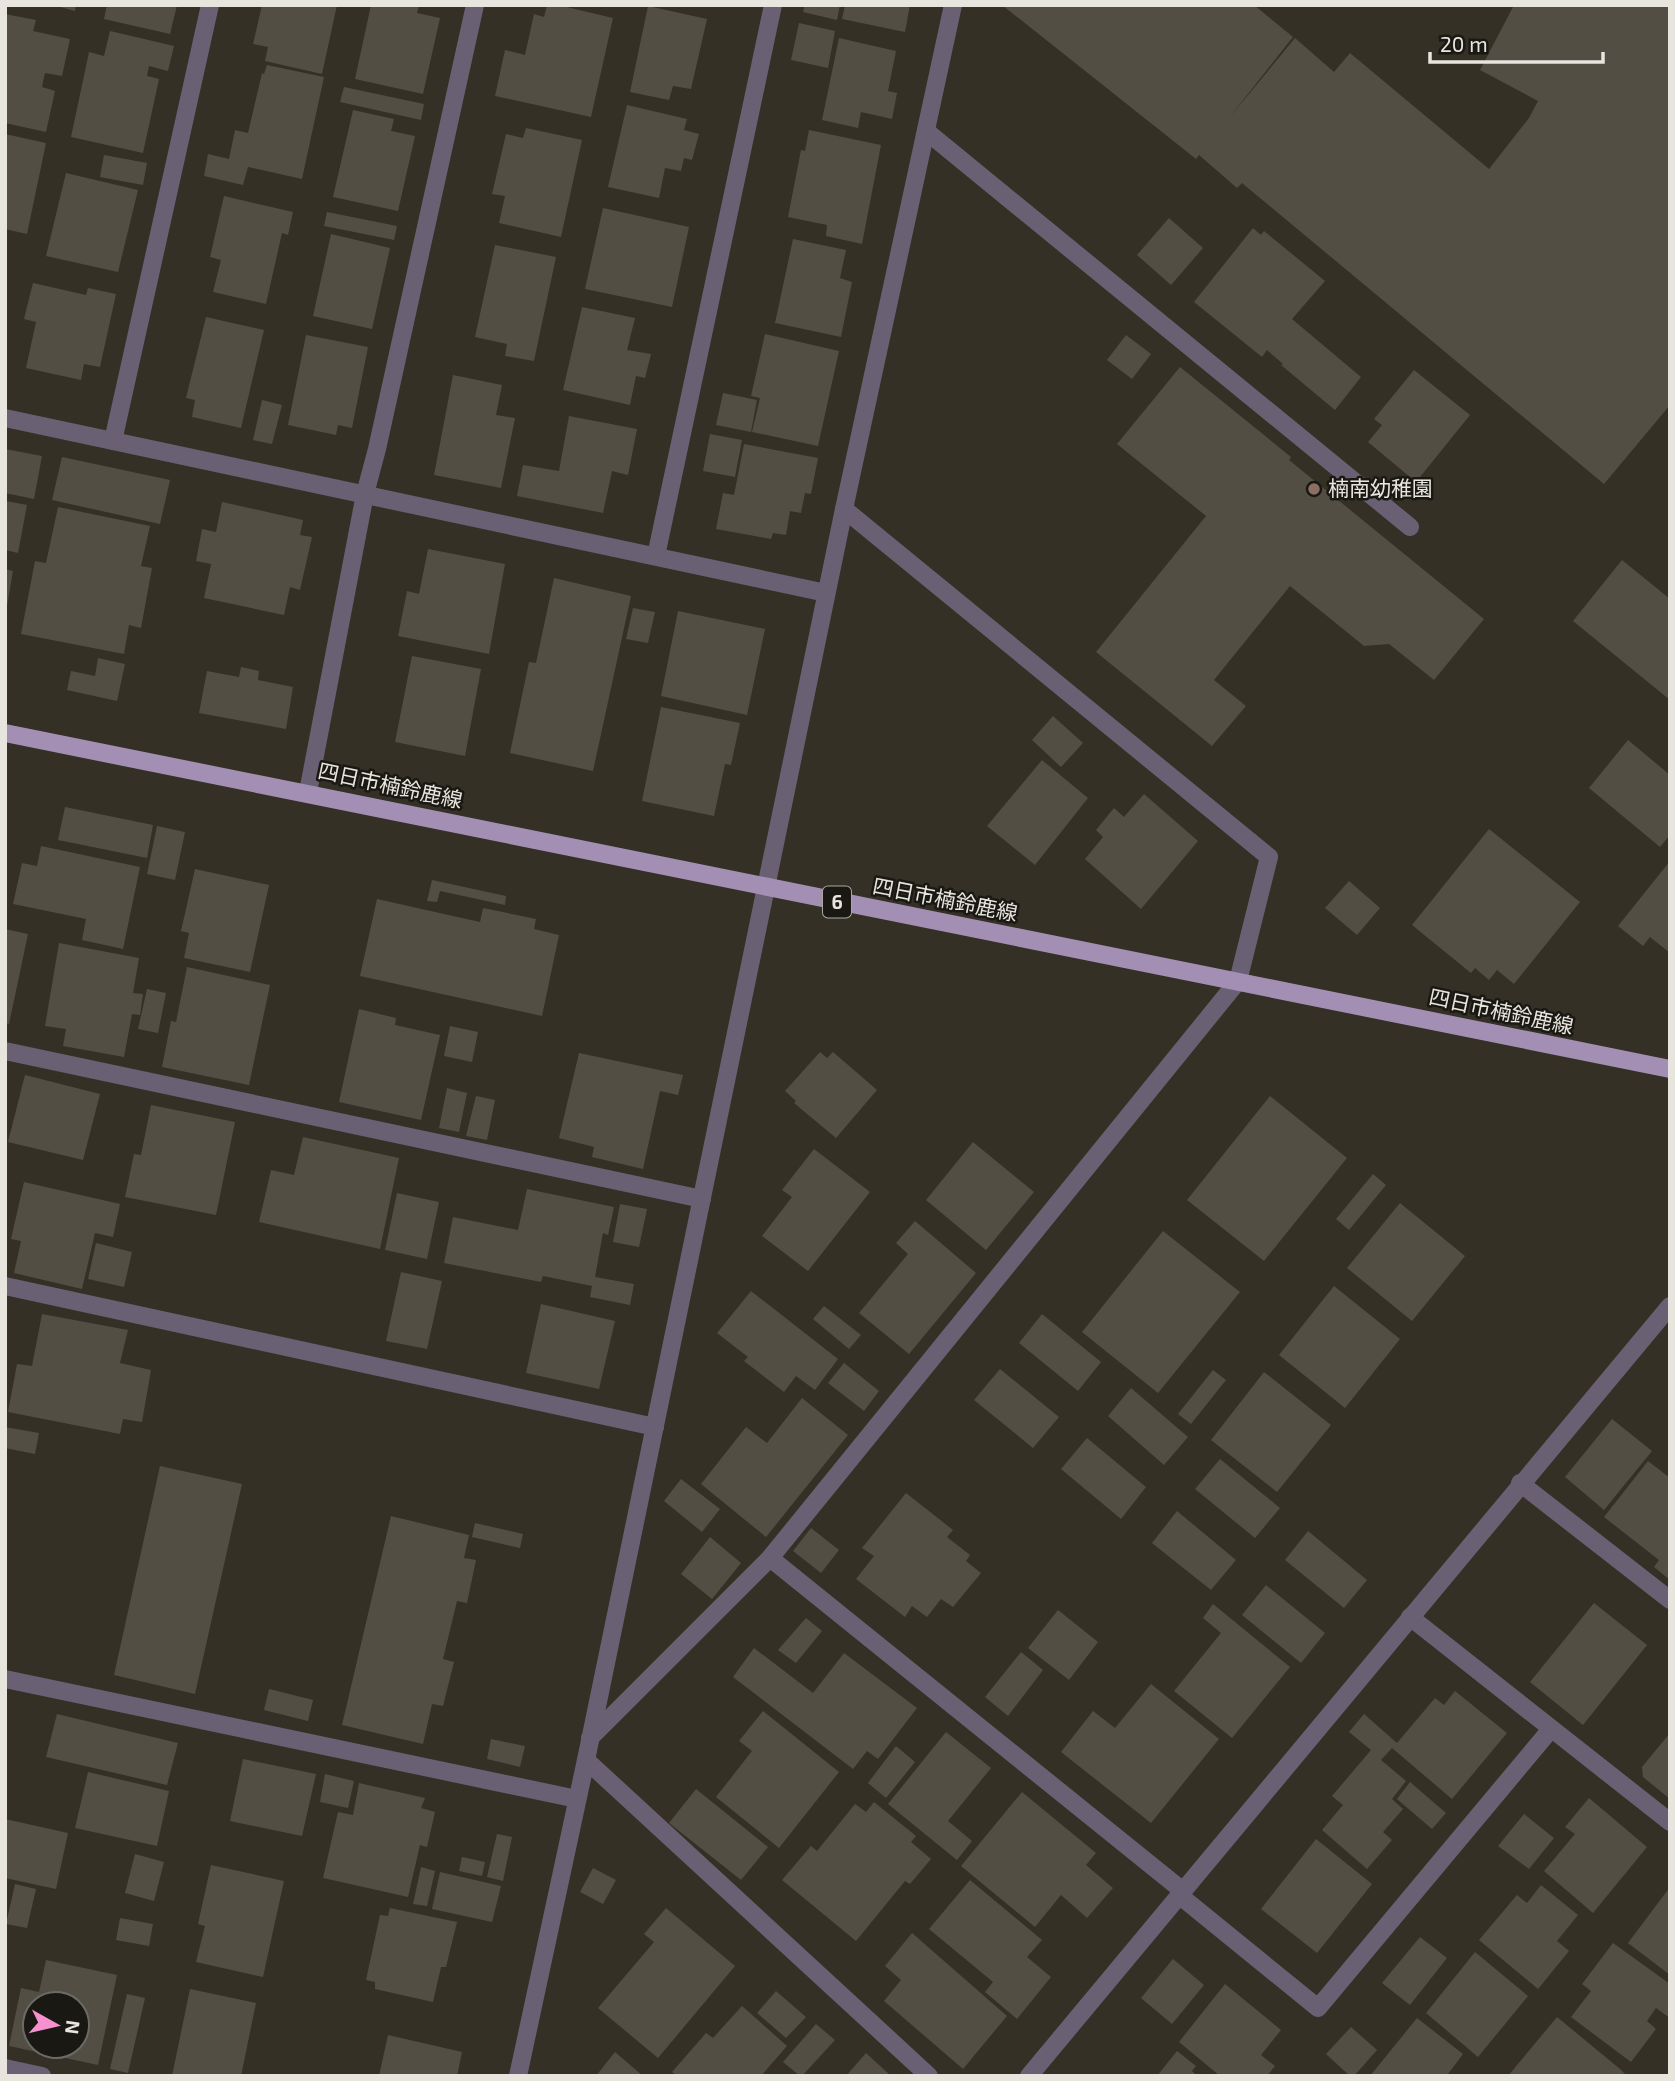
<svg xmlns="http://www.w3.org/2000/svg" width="1675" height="2081" font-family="'Exo 2','Noto Sans JP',sans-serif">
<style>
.building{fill:#534e43;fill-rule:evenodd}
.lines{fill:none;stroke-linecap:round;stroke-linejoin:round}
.street{stroke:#6a6073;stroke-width:18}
.primary{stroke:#a38fb4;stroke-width:18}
.education-dot{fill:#8d6e63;stroke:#1a1813;stroke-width:2.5}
.labels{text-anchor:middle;stroke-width:5;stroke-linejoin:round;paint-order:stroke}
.shield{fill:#1a1813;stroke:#aaa8a1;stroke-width:2}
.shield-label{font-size:19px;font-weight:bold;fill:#e8e5de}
.poi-label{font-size:21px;fill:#e8e5de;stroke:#1a1813;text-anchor:start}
.street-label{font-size:21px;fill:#e8e5de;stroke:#1a1813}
</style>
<rect width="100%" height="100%" fill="#343025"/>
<!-- building -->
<g class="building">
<path d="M53 5H76L75 11Z"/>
<path d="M107 5H177L170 34 104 19Z"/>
<path d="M262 5H337L322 74 265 61 268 47 253 44Z"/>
<path d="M371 5H419L417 13 440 18 423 94 355 79Z"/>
<path d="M547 5H558L613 18 591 117 495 96 505 50 525 55 534 14 544 17Z"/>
<path d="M805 5H840L837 20 803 12Z"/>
<path d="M845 5H910L905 32 842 19Z"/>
<path d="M1002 5H1254L1293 37 1229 118 1295 38 1334 72 1350 53 1489 169 1529 118 1538 101 1480 70 1514 5H1670V405L1604 484 1242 183 1237 188 1199 155 1196 159Z"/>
<path d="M648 6 707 19 691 89 673 86 669 100 630 92Z"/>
<path d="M5 14 36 20 33 31 70 39 62 76 45 73 42 87 55 91 46 132 5 123Z"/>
<path d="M799 23 835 31 828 68 791 60Z"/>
<path d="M110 31 174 46 168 71 149 66 147 76 159 79 143 153 71 137 89 52 104 56Z"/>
<path d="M839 38 896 51 888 91 897 93 892 119 861 112 858 128 822 120Z"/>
<path d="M267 65 324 77 302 179 248 167 243 185 204 176 208 154 229 159 235 130 248 133 262 73 264 74Z"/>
<path d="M344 87 424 104 421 120 340 102Z"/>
<path d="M627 105 687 119 684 130 699 134 692 160 684 158 681 171 665 168 659 198 608 187Z"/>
<path d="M353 110 394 119 391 131 415 136 398 211 333 197Z"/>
<path d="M526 128 582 140 561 237 499 223 505 196 492 194 506 134 523 138Z"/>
<path d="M809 130 881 145 862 244 826 236 827 225 788 217 801 150 805 151Z"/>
<path d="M5 134 46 143 27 234 5 229Z"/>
<path d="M104 155 147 163 143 185 100 177Z"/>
<path d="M66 173 138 190 118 272 46 256Z"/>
<path d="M224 196 293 212 288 235 282 233 266 304 213 292 221 260 210 257Z"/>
<path d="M603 208 689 227 672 307 585 289Z"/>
<path d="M327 212 397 226 394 240 324 226Z"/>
<path d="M1169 218 1203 248 1171 285 1137 255Z"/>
<path d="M1253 228 1261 235 1264 231 1325 281 1292 319 1361 377 1335 410 1281 365 1283 364 1267 350 1262 357 1194 302Z"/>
<path d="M331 234 390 248 372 329 313 316Z"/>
<path d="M793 239 846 250 840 278 852 282 841 337 775 323Z"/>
<path d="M495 245 556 257 534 361 505 356 507 344 475 337Z"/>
<path d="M33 283 86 295 88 288 116 294 100 367 84 364 81 380 26 368 36 322 24 319Z"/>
<path d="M582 307 635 318 627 350 651 354 645 378 636 376 630 405 563 390Z"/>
<path d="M206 317 264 330 241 428 192 417 195 400 186 398Z"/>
<path d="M765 334 839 351 818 446 752 432 760 398 751 396Z"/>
<path d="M306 335 368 347 352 428 338 425 336 435 288 425Z"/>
<path d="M1126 335 1151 354 1132 379 1107 360Z"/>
<path d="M1180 367 1291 457 1289 460 1484 619 1434 680 1389 644 1364 646 1290 586 1214 680 1246 706 1212 746 1096 652 1206 516 1117 444Z"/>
<path d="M1414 370 1470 415 1416 482 1368 442 1382 425 1374 419Z"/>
<path d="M453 375 502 385 496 415 515 418 501 488 434 475Z"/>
<path d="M723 393 757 400 751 432 716 425Z"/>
<path d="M262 400 282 405 272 444 253 440Z"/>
<path d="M569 416 637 429 628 475 612 471 603 513 517 496 523 465 559 471Z"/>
<path d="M710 434 742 440 735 477 703 471Z"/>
<path d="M744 444 818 458 811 494 805 493 801 513 790 511 786 535 773 533 771 539 716 529 723 493 734 495Z"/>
<path d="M5 449 42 456 34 499 5 493Z"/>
<path d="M62 457 170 480 160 524 52 500Z"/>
<path d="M6 501 27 505 18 553 5 550Z"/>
<path d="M222 502 303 520 300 535 312 537 300 590 290 587 284 615 204 598 211 564 196 561 202 529 216 532Z"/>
<path d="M58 507 150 526 141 566 152 568 141 628 129 625 124 654 21 634 35 561 46 563Z"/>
<path d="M428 549 505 564 489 654 398 636 407 591 419 594Z"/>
<path d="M1622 560 1670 599V700L1573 621Z"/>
<path d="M5 569 13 571 7 606H5Z"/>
<path d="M554 578 631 596 593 771 510 753 529 662 536 663Z"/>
<path d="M633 608 655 612 648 643 626 639Z"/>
<path d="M678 611 765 629 747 715 661 696Z"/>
<path d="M412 656 481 669 465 756 395 742Z"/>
<path d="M98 658 125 664 117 701 67 690 71 671 95 676Z"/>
<path d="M241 667 259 671 258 680 293 687 286 729 199 713 207 671 239 677Z"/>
<path d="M661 707 740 723 731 765 725 764 714 816 642 801Z"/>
<path d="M1053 716 1083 743 1061 767 1032 740Z"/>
<path d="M1628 740 1670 775V835L1660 847 1589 788Z"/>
<path d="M1042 760 1088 798 1035 865 987 826Z"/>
<path d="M1144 794 1198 841 1141 909 1085 859 1103 837 1096 830 1114 808 1124 817Z"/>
<path d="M65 807 153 825 147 858 58 840Z"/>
<path d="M157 826 185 832 175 880 147 874Z"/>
<path d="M1489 829 1580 902 1514 984 1497 970 1489 980 1475 968 1471 973 1412 925Z"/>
<path d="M41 846 140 867 123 949 82 940 86 919 13 904 22 863 37 866Z"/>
<path d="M1670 861V953L1650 937 1643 946 1618 926Z"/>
<path d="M195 869 269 885 250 972 184 958 189 933 181 931Z"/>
<path d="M432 880 506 896 505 905 440 891 437 902 427 901Z"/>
<path d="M1349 881 1380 908 1357 935 1325 908Z"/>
<path d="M377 899 480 922 483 908 536 919 534 929 559 935 542 1016 360 976Z"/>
<path d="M5 929 28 934 9 1024 5 1023Z"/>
<path d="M59 943 139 958 133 993 143 994 140 1015 132 1014 124 1057 63 1046 66 1029 45 1026Z"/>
<path d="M187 967 270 985 249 1085 162 1067 171 1021 176 1022Z"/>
<path d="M147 989 166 993 158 1033 138 1029Z"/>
<path d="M359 1009 396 1018 395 1025 440 1035 421 1120 339 1102Z"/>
<path d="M450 1026 478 1032 472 1062 444 1056Z"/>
<path d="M820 1052 827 1058 833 1052 877 1090 836 1138 794 1103 796 1101 785 1091Z"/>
<path d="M579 1053 683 1075 678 1095 660 1091 643 1169 592 1157 594 1147 559 1138Z"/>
<path d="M25 1075 100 1094 83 1160 8 1142Z"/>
<path d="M447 1088 467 1093 459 1132 439 1128Z"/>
<path d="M476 1096 495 1100 487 1140 466 1136Z"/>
<path d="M1270 1096 1347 1158 1264 1261 1187 1200Z"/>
<path d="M151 1105 235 1122 216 1215 125 1197 134 1154 141 1155Z"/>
<path d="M303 1137 399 1158 380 1249 259 1222 271 1170 294 1175Z"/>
<path d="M973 1142 1034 1192 986 1250 926 1200Z"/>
<path d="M814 1149 870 1192 808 1271 762 1236 792 1197 782 1190Z"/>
<path d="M1373 1174 1386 1185 1349 1230 1336 1219Z"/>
<path d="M24 1182 120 1204 113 1237 95 1233 82 1289 14 1273 21 1241 11 1239Z"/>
<path d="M527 1189 614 1207 608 1235 603 1233 595 1277 634 1284 630 1305 590 1297 592 1286 543 1276 541 1282 444 1263 453 1217 518 1230Z"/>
<path d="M397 1193 439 1202 427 1259 385 1250Z"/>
<path d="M1400 1203 1465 1256 1412 1321 1347 1268Z"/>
<path d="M620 1204 647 1209 639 1247 613 1242Z"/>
<path d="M915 1221 976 1273 909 1354 859 1313 908 1254 896 1243Z"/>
<path d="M1163 1231 1240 1292 1158 1393 1082 1332Z"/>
<path d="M96 1243 132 1252 124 1287 88 1279Z"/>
<path d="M401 1272 442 1281 427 1349 386 1341Z"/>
<path d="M1334 1286 1400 1339 1345 1408 1279 1355Z"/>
<path d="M751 1291 838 1359 815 1390 796 1376 784 1392 744 1361 748 1357 717 1333Z"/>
<path d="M541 1304 615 1321 599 1389 526 1373Z"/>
<path d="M824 1306 861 1335 849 1349 813 1319Z"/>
<path d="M42 1314 128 1330 120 1363 151 1370 142 1422 123 1419 120 1434 8 1412 17 1364 32 1366Z"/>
<path d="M1042 1314 1101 1362 1078 1391 1019 1343Z"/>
<path d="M844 1363 879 1391 864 1411 828 1383Z"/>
<path d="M1000 1369 1059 1417 1033 1448 974 1400Z"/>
<path d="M1213 1370 1226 1380 1191 1424 1178 1414Z"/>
<path d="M1264 1372 1331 1425 1277 1492 1211 1440Z"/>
<path d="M1131 1388 1188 1437 1164 1465 1108 1416Z"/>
<path d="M802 1398 848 1435 766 1537 701 1484 746 1427 767 1443Z"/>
<path d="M1612 1419 1652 1451 1604 1510 1565 1477Z"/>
<path d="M5 1427 39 1433 35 1454 5 1448Z"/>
<path d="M1087 1438 1146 1487 1121 1519 1061 1469Z"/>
<path d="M1220 1459 1280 1508 1255 1538 1195 1489Z"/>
<path d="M1648 1461 1670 1478V1580L1654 1567 1659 1560 1604 1517Z"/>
<path d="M160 1466 242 1484 195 1694 114 1675Z"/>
<path d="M681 1479 720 1509 702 1532 664 1501Z"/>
<path d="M906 1493 953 1530 947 1537 970 1555 966 1561 981 1573 953 1607 941 1599 927 1617 912 1606 905 1617 856 1579 874 1556 862 1548Z"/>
<path d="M1177 1511 1236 1560 1211 1590 1152 1543Z"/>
<path d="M391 1516 469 1535 464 1558 476 1560 467 1603 457 1601 443 1659 454 1662 443 1706 432 1704 423 1744 342 1725Z"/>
<path d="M475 1523 523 1534 520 1548 472 1537Z"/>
<path d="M811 1528 839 1550 821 1573 793 1551Z"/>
<path d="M1308 1531 1367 1580 1344 1608 1285 1560Z"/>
<path d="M710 1537 741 1563 712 1599 681 1574Z"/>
<path d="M1266 1585 1325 1633 1301 1663 1242 1615Z"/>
<path d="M1594 1603 1647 1645 1583 1725 1530 1682Z"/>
<path d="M1213 1604 1290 1667 1232 1738 1174 1691 1221 1633 1203 1618Z"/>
<path d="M1058 1610 1098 1642 1069 1680 1028 1648Z"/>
<path d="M806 1618 822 1631 796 1663 778 1650Z"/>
<path d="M754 1648 813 1693 844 1653 917 1708 878 1759 867 1751 853 1769 733 1677Z"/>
<path d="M1021 1652 1043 1670 1008 1716 985 1697Z"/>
<path d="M1151 1684 1219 1739 1151 1823 1061 1752 1093 1711 1115 1728Z"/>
<path d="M269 1689 313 1700 308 1721 264 1710Z"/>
<path d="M1455 1691 1507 1733 1452 1799 1392 1748 1381 1760 1406 1781 1392 1799 1403 1809 1383 1832 1392 1840 1367 1869 1322 1830 1343 1805 1332 1796 1371 1750 1349 1732 1364 1714 1397 1743 1435 1698 1444 1705Z"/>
<path d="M763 1711 839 1772 779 1848 716 1797 752 1751 739 1741Z"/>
<path d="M57 1714 178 1743 167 1785 46 1757Z"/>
<path d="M946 1732 991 1768 948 1821 972 1841 957 1860 888 1804Z"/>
<path d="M1670 1733V1799L1643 1777 1642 1767Z"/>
<path d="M491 1739 525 1746 520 1767 487 1759Z"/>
<path d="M896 1746 915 1762 886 1798 868 1783Z"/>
<path d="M243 1759 316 1774 302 1836 230 1821Z"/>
<path d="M88 1772 169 1791 157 1846 75 1828Z"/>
<path d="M325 1774 354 1781 348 1808 320 1802Z"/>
<path d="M1410 1782 1446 1813 1432 1829 1397 1799Z"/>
<path d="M359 1783 425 1798 421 1808 435 1812 427 1847 420 1845 408 1897 323 1878 338 1812 353 1815Z"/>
<path d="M696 1789 768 1847 741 1880 669 1823Z"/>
<path d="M1022 1792 1096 1853 1086 1865 1113 1888 1087 1918 1061 1895 1035 1927 961 1866Z"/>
<path d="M1589 1798 1647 1847 1593 1913 1544 1871 1575 1834 1565 1827Z"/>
<path d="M874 1802 916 1836 911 1842 931 1859 910 1884 905 1881 856 1941 782 1880 811 1846 817 1851 855 1804 866 1812Z"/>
<path d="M1524 1814 1554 1838 1529 1869 1498 1846Z"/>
<path d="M5 1819 68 1833 56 1889 5 1878Z"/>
<path d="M497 1834 512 1837 503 1881 487 1877Z"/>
<path d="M1316 1839 1372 1884 1317 1953 1261 1909Z"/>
<path d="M135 1854 164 1862 154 1901 125 1893Z"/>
<path d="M462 1857 485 1862 482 1876 459 1871Z"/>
<path d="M211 1865 284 1881 263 1977 196 1962 205 1926 198 1924Z"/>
<path d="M421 1867 435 1871 427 1906 413 1904Z"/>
<path d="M593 1868 616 1880 603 1904 580 1892Z"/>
<path d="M440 1872 501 1886 492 1922 432 1909Z"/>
<path d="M970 1880 1042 1940 1027 1957 1051 1977 1017 2019 985 1992 993 1982 929 1929Z"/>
<path d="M15 1884 36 1889 27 1928 6 1924Z"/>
<path d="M1541 1885 1578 1915 1557 1941 1569 1951 1538 1989 1479 1940 1517 1895 1527 1903Z"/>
<path d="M1670 1887V1975L1628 1943Z"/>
<path d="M390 1908 457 1922 446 1967H441L433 2002 375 1989V1982L366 1980 380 1915 388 1916Z"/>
<path d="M666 1908 735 1966 658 2058 598 2008 654 1942 644 1934Z"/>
<path d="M120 1918 153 1924 149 1946 116 1940Z"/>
<path d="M912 1933 1007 2016 963 2069 884 2001 901 1980 885 1966Z"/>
<path d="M1420 1937 1447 1958 1410 2005 1382 1983Z"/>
<path d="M1613 1943 1670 1984V2018L1656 2008 1647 2021 1656 2029 1631 2062 1571 2017 1591 1991 1582 1984Z"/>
<path d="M1475 1952 1528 1996 1478 2057 1426 2013Z"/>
<path d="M1173 1959 1204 1985 1172 2024 1141 1998Z"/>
<path d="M46 1960 117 1975 98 2065 9 2046 21 1988 39 1992ZM35 2004H77V2046H35Z"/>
<path d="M1225 1984 1281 2030 1261 2055 1275 2066 1267 2076H1220L1179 2042Z"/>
<path d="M190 1989 256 2003 241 2076H172Z"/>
<path d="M776 1991 806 2017 786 2038 757 2013Z"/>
<path d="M127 1994 145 1998 128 2073 110 2069Z"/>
<path d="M742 2006 787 2046 761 2076H677L672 2072 706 2033 713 2038Z"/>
<path d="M1557 2017 1620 2069 1627 2076H1508Z"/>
<path d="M1417 2018 1463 2054 1448 2074 1450 2076H1370Z"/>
<path d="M816 2024 835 2040 802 2076H800L783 2062Z"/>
<path d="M1351 2027 1377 2050 1354 2076H1350L1326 2054Z"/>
<path d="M388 2035 462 2052 457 2076H379Z"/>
<path d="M1177 2051 1196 2066 1192 2071 1197 2076H1157Z"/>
<path d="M615 2052 643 2076H596Z"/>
<path d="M866 2053 891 2076H846Z"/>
</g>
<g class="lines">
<!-- street -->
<g class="street">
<path d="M926 131 1410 527"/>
<path d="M5 418 826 593"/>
<path d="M113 441 210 5"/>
<path d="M656 556 773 5"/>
<path d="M308 792 365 494 377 449 475 5"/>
<path d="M5 1051 702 1199"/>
<path d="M5 1286 655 1427"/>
<path d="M1520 1483 1670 1600"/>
<path d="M770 1558 1183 1891"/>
<path d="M1410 1617 1670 1822"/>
<path d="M5 1679 577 1799"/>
<path d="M590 1738 770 1558 1238 981 1269 857 844 509"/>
<path d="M586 1760 929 2076"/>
<path d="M1179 1895 1318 2008 1551 1729"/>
<path d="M5 2068 42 2076"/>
<path d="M518 2076 586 1760 844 509 953 5"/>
<path d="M1029 2076 1670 1306"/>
</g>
<!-- primary -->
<path class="primary" d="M5 733 1670 1069"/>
</g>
<!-- markers -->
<circle class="education-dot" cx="1314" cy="489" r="7"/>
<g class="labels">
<!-- shield labels -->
<rect class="shield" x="823" y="886.5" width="28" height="31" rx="5"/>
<g class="shield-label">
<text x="837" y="909">6</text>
</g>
<!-- poi labels -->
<g class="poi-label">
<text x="1328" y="496">楠南幼稚園</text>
</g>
<!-- street labels -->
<g class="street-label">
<text transform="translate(390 786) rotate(12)" y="7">四日市楠鈴鹿線</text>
<text transform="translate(945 900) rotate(11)" y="7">四日市楠鈴鹿線</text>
<text transform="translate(1501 1012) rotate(12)" y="7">四日市楠鈴鹿線</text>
</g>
</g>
<!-- border -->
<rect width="1675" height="2081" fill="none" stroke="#e8e5de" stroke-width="14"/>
<!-- north arrow -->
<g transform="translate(56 2025) rotate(98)"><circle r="33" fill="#1a1813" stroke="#6c6a64" stroke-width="2"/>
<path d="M0-5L12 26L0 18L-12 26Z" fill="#f790ce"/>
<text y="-10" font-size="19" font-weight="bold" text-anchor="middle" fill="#e8e5de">N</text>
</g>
<!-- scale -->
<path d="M1430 52v10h173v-10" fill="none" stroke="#e8e5de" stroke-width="3.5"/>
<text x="1440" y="52" font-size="21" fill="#e8e5de" stroke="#1a1813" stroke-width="5" paint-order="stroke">20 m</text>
</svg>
